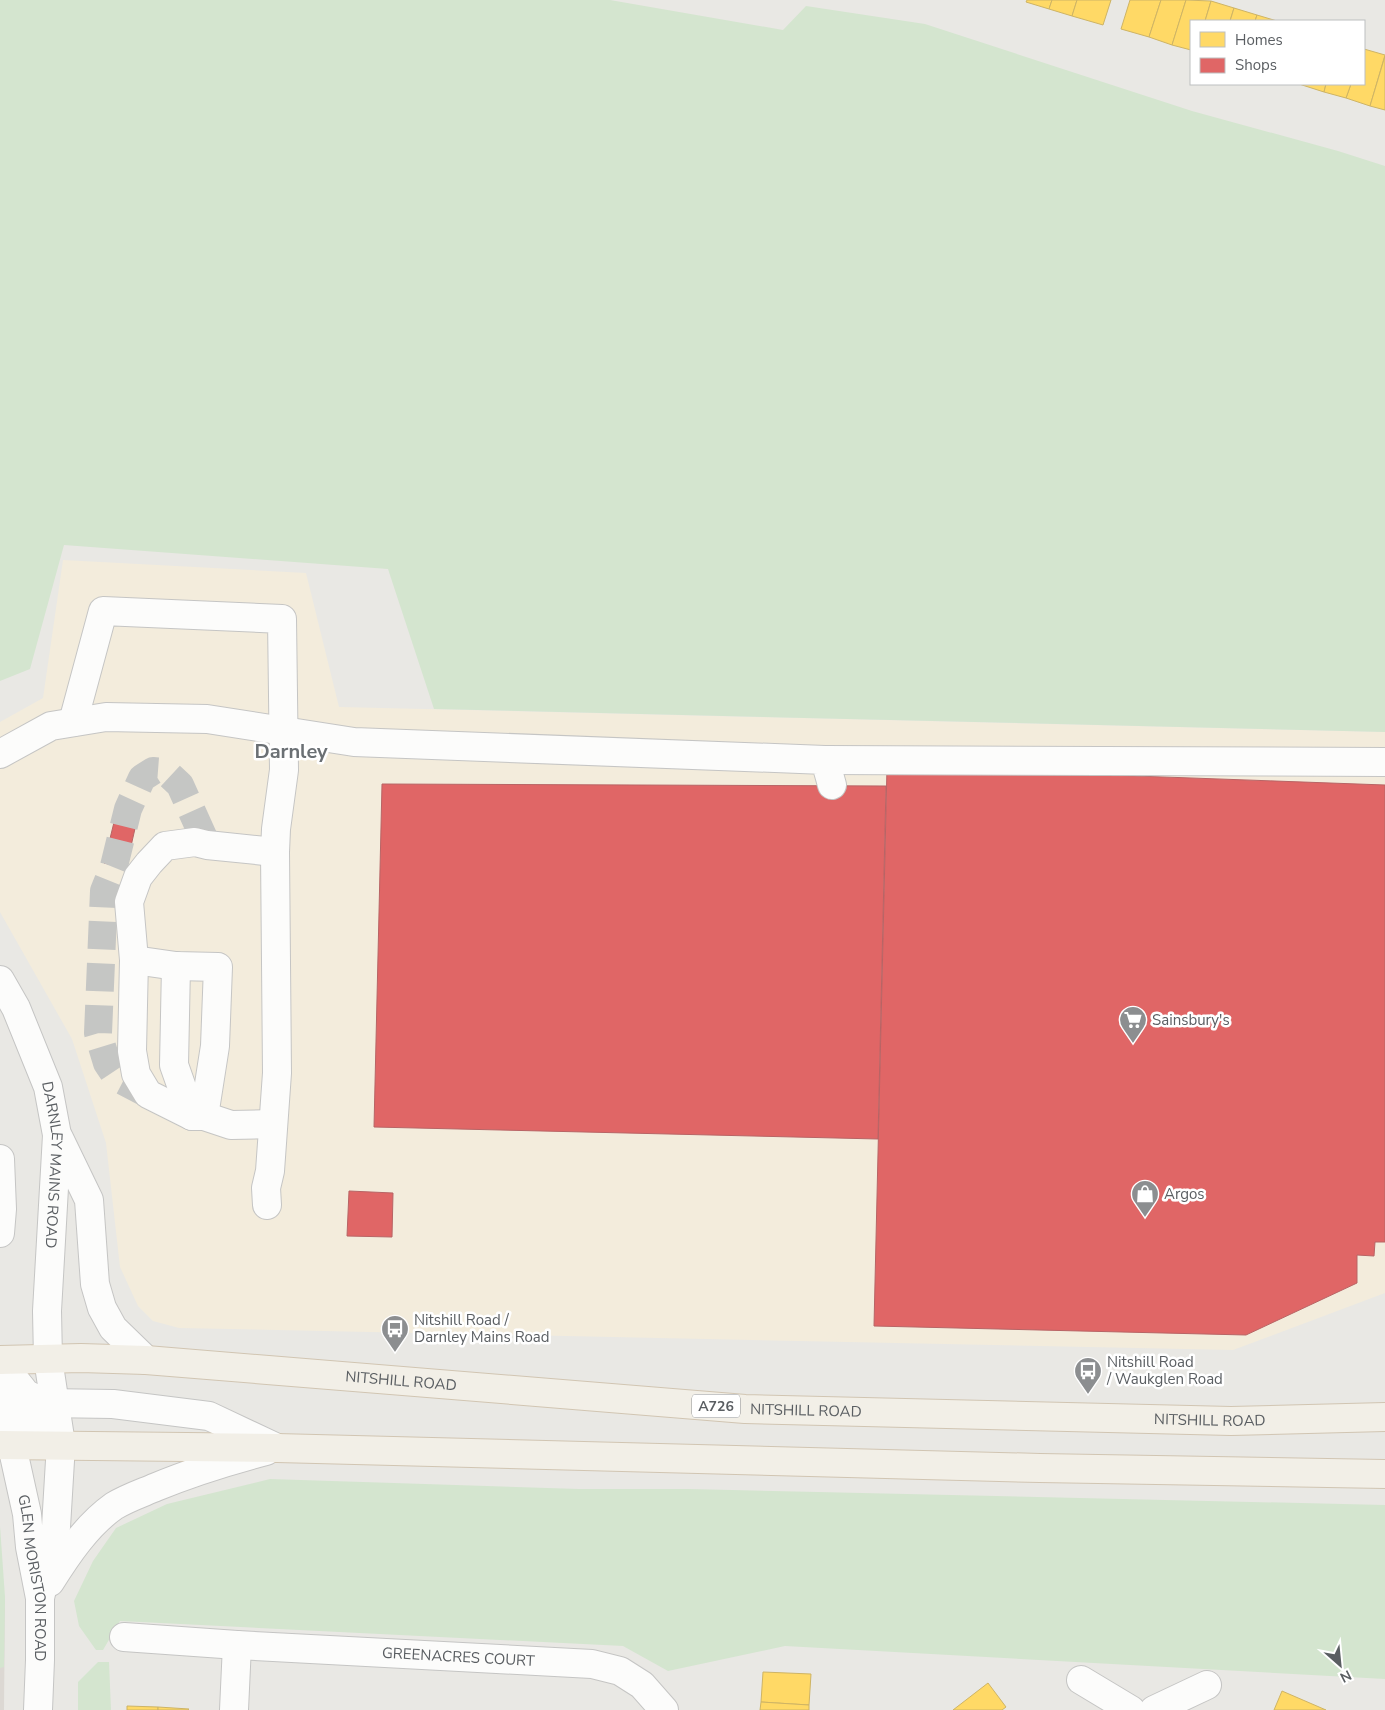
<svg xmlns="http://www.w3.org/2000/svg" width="1385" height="1710" font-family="'Nunito Sans',sans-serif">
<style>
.commercial{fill:#f3ecdc}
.education{fill:#dcd8d3}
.green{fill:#d4e5cf}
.homes{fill:#ffd966;stroke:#ceb465}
.shops{fill:#e06666;stroke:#b86465}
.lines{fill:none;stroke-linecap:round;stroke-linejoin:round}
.minor-tunnel{stroke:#c5c6c4;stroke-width:28;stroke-dasharray:28 14;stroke-linecap:butt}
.minor-casing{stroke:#c5c5c4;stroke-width:30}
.major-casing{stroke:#d1c5b2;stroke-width:30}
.minor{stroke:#fcfcfb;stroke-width:28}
.major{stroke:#f2efe7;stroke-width:28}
.labels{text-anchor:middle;stroke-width:5;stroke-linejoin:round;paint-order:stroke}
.shield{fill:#fff;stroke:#8c8e91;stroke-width:1}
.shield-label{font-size:14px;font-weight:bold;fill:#5a5e62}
.poi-label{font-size:15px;fill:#5a5e62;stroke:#fff;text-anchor:start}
.street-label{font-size:15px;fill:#5a5e62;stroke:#fff}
.district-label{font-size:20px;font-weight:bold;fill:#6b7074;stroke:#fff}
</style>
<rect width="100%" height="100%" fill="#e9e8e4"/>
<!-- commercial -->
<path class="commercial" d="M63 560 306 573 339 707 1385 732V1293L1233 1350 179 1328 153 1321 138 1306 120 1267 106 1143 72 1039 0 912V722L43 698Z"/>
<!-- education -->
<path class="education" d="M0 1591 5 1597 4 1710H0Z"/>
<!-- green -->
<g class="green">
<path d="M0 0H610L783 30 806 6 925 24 1192 111 1338 151 1385 166V732L434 709 388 569 64 545 30 669 0 681Z"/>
<path d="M270 1479 579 1489H688L1385 1505V1679L785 1646 668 1671 623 1646 120 1621 103 1650H96L79 1626 74 1601 93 1561 116 1528 167 1504Z"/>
<path d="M0 1526 5 1597 4 1667 0 1668Z"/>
<path d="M98 1662H109L111 1710H78V1682Z"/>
</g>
<!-- homes -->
<g class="homes">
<path d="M1027 0H1052L1049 9 1026 2Z"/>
<path d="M1052 0H1077L1072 16 1049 9Z"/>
<path d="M1077 0H1111L1103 25 1072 16Z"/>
<path d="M1130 0H1161L1149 37 1121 29Z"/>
<path d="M1161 0H1186L1172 45 1149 37Z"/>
<path d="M1186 0 1211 1 1205 21H1191V50L1172 45Z"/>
<path d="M1211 1 1234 8 1230 21H1205Z"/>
<path d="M1234 8 1257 15 1255 21H1230Z"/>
<path d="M1257 15 1277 21H1255Z"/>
<path d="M1364 49 1385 55 1370 106 1346 98 1351 84H1364Z"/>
<path d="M1385 56V110L1370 106Z"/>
<path d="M1299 84H1326L1324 92Z"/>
<path d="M1326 84H1351L1346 98 1324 92Z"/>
<path d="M763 1672 811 1674 809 1705 761 1702Z"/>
<path d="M988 1683 1006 1707 1002 1710H953Z"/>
<path d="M1282 1691 1326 1710H1274Z"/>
<path d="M761 1702 809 1705V1710H760Z"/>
<path d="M127 1706 158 1707V1710H127Z"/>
<path d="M158 1707 189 1709 188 1710H158Z"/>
</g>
<!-- shops -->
<g class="shops">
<path d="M887 767 1385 785V1242H1375L1374 1256 1357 1255V1283L1246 1335 874 1326Z"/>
<path d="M382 784 886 786 878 1139 374 1127Z"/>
<path d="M118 806 139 811 126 868 104 863Z"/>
<path d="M349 1191 393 1193 392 1237 347 1236Z"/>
</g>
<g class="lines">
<!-- minor-tunnel -->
<path class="minor-tunnel" d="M148 1094 117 1078 107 1063 98 1033 104 891 114 866 128 809 142 778 153 771 166 772 180 785 207 845"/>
<defs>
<g id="minor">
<path d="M73 722 103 611 282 619 284 770 276 829 275 852 277 1073 270 1171 266 1188 267 1205"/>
<path d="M0 754 51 726 106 717 207 719 354 742 825 760 832 785"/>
<path d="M825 760 1385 762"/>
<path d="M134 960 176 966 218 967 215 1046 204 1116"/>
<path d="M176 966 174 1065 192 1116"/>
<path id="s1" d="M0 980 16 1008 48 1087 57 1135 47 1311 48 1359 61 1444 56 1527 40 1598"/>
<path d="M273 1124 231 1125 204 1116H192L148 1094 136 1074 132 1051 134 960 129 902 138 877 149 863 165 846 195 842 207 845 275 852"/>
<path d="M59 1138 89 1200 95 1284 102 1308 113 1328 146 1360"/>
<path d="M0 1159 2 1209 0 1233"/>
<path d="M0 1361 26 1394 45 1403 113 1404 209 1416 277 1448"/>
<path id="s2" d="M0 1367 12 1446 27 1514 30 1547 40 1598V1660L38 1710"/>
<path d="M0 1399 61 1444"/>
<path d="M50 1582C67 1555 87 1525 114 1506 127 1498 142 1493 156 1487 192 1472 228 1461 266 1451"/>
<path id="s3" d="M124 1637 237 1645 592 1664 620 1671 642 1685 664 1710"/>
<path d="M1081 1680 1131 1710"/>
<path d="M234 1710 237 1645"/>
<path d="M1154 1710 1207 1685"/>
</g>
<g id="major">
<path id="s4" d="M0 1360 81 1358 146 1360 745 1409 1231 1421 1385 1417"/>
<path d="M0 1445 277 1448 1040 1468 1385 1474"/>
</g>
</defs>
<!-- minor casing -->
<use href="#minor" class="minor-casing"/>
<!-- major casing -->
<use href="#major" class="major-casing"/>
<!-- minor -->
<use href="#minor" class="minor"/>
<!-- major -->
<use href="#major" class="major"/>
</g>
<!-- icons -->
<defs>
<symbol id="supermarket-pin" viewBox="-11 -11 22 30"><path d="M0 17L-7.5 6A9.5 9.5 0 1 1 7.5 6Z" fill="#8c8e90" stroke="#fff"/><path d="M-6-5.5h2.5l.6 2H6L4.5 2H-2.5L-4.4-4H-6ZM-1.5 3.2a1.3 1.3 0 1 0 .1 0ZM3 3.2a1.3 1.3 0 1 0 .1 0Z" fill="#fff"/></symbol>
<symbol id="shop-pin" viewBox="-11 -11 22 30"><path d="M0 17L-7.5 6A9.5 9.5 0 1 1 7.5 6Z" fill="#8c8e90" stroke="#fff"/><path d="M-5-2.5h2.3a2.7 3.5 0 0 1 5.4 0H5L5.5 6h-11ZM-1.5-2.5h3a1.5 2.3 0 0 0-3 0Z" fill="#fff"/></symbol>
<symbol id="bus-pin" viewBox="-11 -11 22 30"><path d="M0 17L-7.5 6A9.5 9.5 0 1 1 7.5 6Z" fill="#8c8e90" stroke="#fff"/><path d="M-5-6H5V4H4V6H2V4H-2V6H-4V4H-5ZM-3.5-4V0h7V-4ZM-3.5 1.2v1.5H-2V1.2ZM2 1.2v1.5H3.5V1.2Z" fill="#fff"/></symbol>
</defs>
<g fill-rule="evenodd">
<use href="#supermarket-pin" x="1117" y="1004" width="32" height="43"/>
<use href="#shop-pin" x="1129" y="1178" width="32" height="43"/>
<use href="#bus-pin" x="379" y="1313" width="32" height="43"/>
<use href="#bus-pin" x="1072" y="1355" width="32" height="43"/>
</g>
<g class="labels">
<!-- shield labels -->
<rect class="shield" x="692" y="1394.5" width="48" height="23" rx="4"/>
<g class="shield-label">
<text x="716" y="1411">A726</text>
</g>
<!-- poi labels -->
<g class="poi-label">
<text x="1152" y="1025">Sainsbury's</text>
<text x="1164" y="1199">Argos</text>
<text x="414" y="1325">Nitshill Road /<tspan x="414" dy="17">Darnley Mains Road</tspan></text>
<text x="1107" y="1367">Nitshill Road<tspan x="1107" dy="17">/ Waukglen Road</tspan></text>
</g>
<!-- street labels -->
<g class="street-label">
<text dy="5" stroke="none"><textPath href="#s1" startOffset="196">DARNLEY MAINS ROAD</textPath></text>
<text dy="5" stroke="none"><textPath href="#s4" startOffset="402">NITSHILL ROAD</textPath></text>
<text dy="5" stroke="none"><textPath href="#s4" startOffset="808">NITSHILL ROAD</textPath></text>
<text dy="5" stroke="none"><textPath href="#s4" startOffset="1212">NITSHILL ROAD</textPath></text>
<text dy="5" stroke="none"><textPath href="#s2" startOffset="214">GLEN MORISTON ROAD</textPath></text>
<text dy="5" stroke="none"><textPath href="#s3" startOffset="335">GREENACRES COURT</textPath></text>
</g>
<!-- district labels -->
<g class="district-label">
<text x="291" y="758">Darnley</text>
</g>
</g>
<!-- legend -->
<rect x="1190" y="20" width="175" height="65" fill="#ffffff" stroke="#bdbfc0"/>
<rect x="1200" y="32" width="25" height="15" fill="#ffd966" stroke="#bdbfc0"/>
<text x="1235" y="45" font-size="15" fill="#5a5e62">Homes</text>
<rect x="1200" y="58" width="25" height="15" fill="#e06666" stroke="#bdbfc0"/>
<text x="1235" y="70" font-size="15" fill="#5a5e62">Shops</text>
<!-- north arrow -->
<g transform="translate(1340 1665) rotate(153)" stroke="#ffffff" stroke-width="4" paint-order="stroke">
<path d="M0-4L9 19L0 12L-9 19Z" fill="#5a5e62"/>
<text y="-8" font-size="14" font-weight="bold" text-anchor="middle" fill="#5a5e62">N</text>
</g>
</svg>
